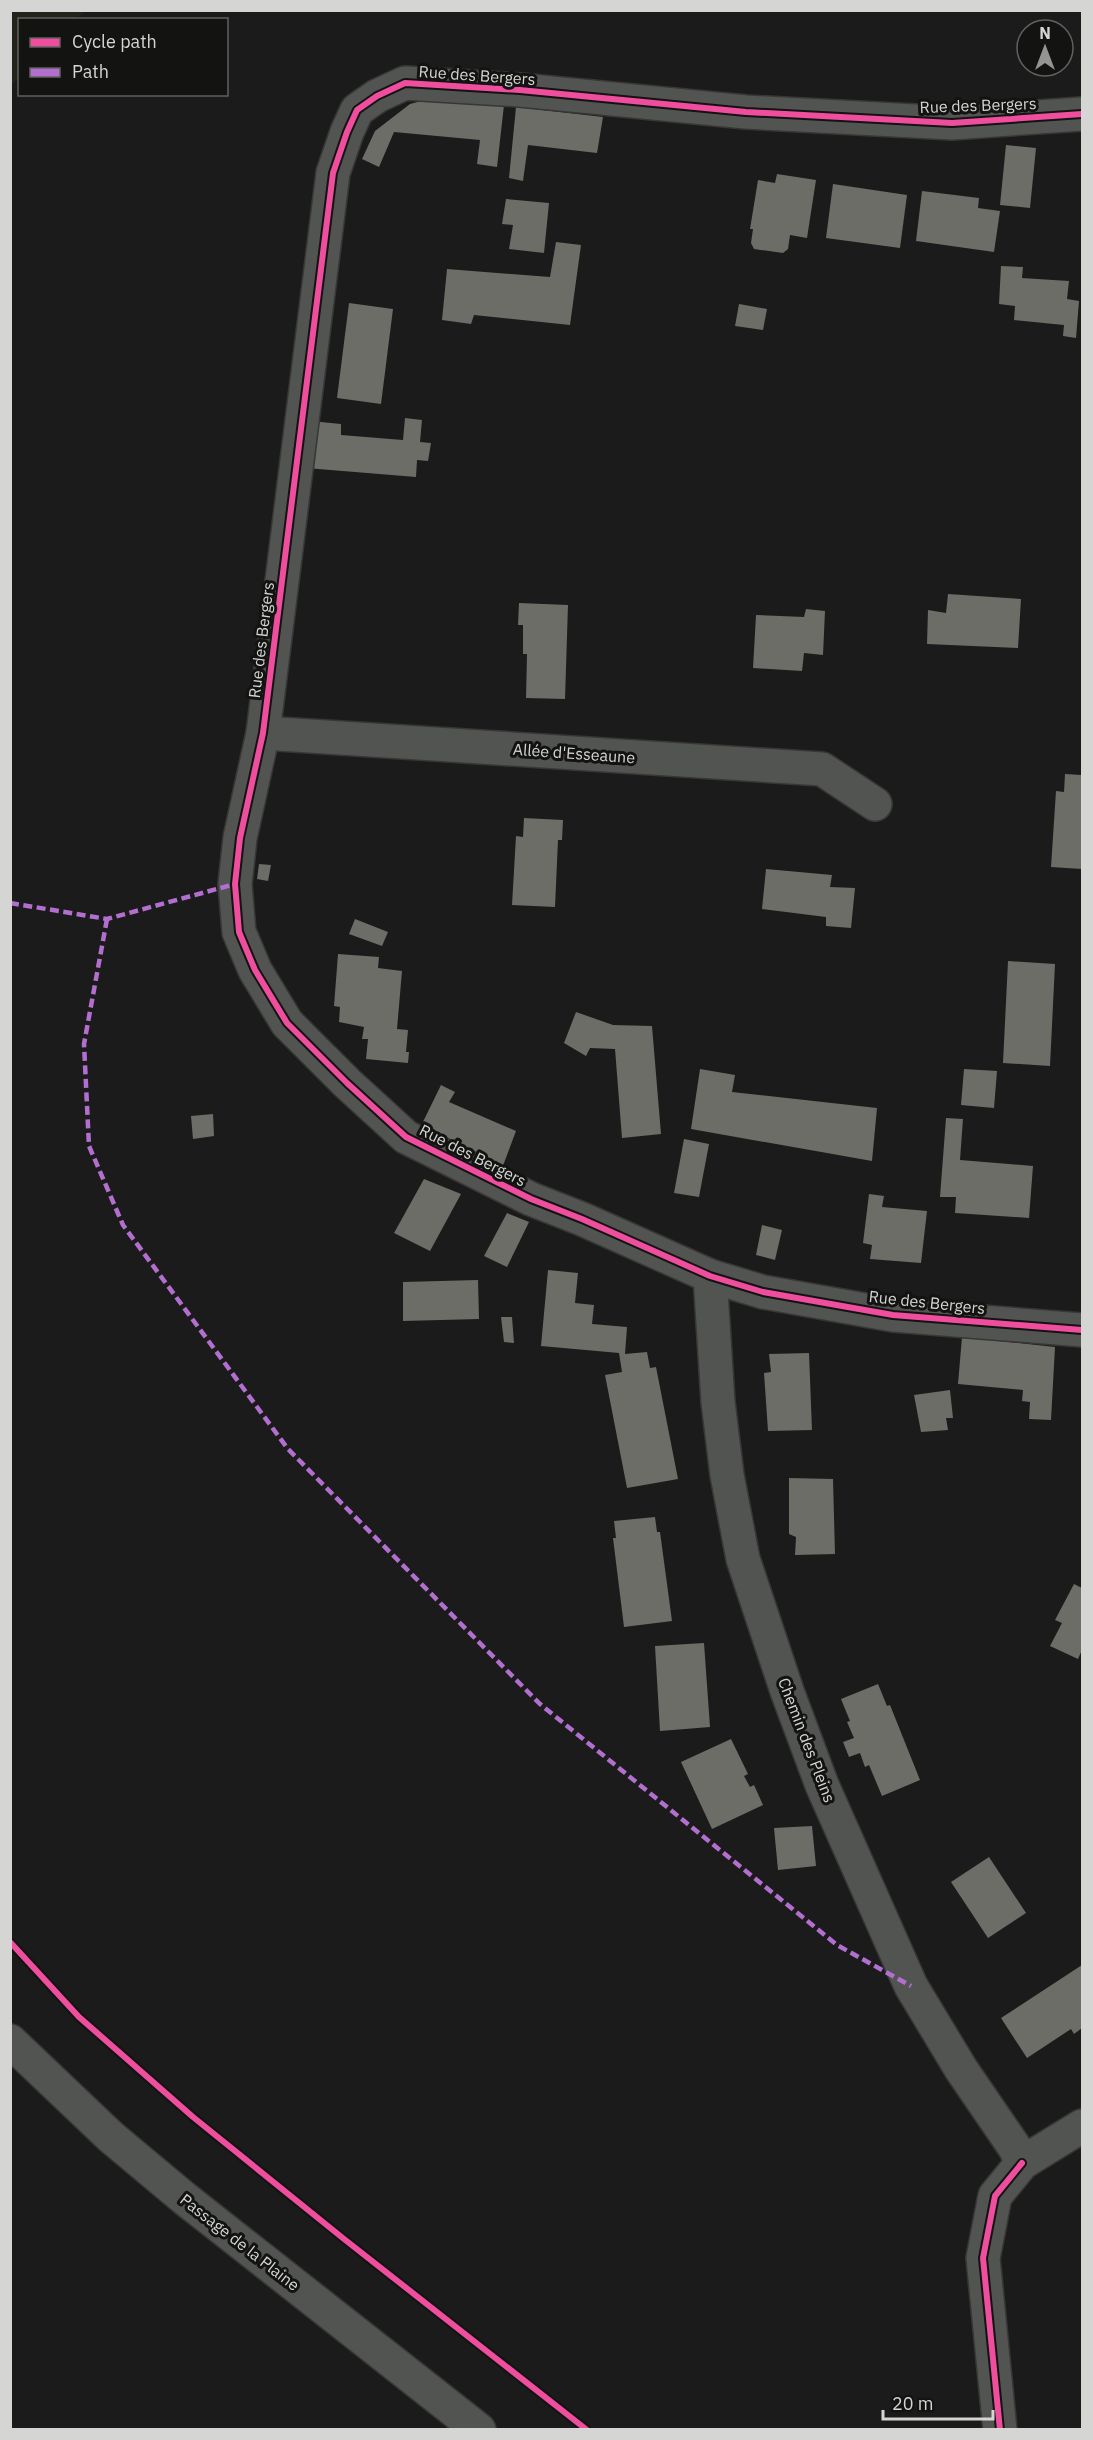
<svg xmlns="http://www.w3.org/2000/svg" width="1093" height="2440" font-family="'IBM Plex Sans',sans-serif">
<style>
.built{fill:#22241c}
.building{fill:#6c6d66}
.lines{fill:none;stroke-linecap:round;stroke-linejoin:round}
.minor-casing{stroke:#373736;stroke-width:36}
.minor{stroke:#525452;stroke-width:33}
.quiet{stroke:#b36fd0;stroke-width:4.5;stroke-dasharray:9 4.5;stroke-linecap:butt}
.cycleway-casing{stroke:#131311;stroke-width:10}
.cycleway{stroke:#ef4d9e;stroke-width:6}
.labels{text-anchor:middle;stroke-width:6;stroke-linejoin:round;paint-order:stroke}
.street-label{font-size:16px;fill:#d5d6d4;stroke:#131311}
</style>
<rect width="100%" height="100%" fill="#1b1b1b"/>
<!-- built -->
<path class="built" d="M11 10 85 11 76 19 20 20 19 77 11 86Z"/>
<!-- building -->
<g class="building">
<path d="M436 97 504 105 497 167 477 164 480 140 394 132 379 167 362 159 375 131 410 104Z"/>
<path d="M516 107 603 117 597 153 528 145 523 181 509 178Z"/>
<path d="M1006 145 1036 148 1030 208 1000 205Z"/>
<path d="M777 174 816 180 807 238 790 235 788 249 783 253 754 249 751 243 753 229H750L758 180 775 183Z"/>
<path d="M833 184 907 195 900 248 826 238Z"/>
<path d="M922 191 979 198 978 208 1000 211 994 252 916 241Z"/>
<path d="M506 199 549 203 544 253 509 249 513 225 502 224Z"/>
<path d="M556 242 581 245 570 325 474 315 471 324 442 320 447 269 550 277Z"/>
<path d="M1001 266 1023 267 1022 278 1069 281 1067 299 1079 301 1076 338 1063 336 1064 325 1014 320 1015 306 999 304Z"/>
<path d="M349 303 393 309 381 404 337 398Z"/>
<path d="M739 304 767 309 763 330 735 326Z"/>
<path d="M405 418 422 420 420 442 431 443 428 461 417 460 416 477 306 468 311 421 341 424V435L403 440Z"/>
<path d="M948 594 1021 599 1018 648 927 644 928 610 946 613Z"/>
<path d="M519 603 568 605 565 699 526 698 527 654H523V625H518Z"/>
<path d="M806 609 825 611 823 655 804 653 802 671 753 668 756 615 804 617Z"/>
<path d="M1065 774 1082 775V869L1051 867 1056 791 1064 792Z"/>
<path d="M524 818 563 820 562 840H558L555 907 512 905 516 836 523 837Z"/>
<path d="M259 864 271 865 268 881 257 879Z"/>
<path d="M766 869 832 875 830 887 855 888 851 928 826 926V917L762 909Z"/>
<path d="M355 919 388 932 382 946 349 934Z"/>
<path d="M338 954 379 957 378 968 402 971 397 1029 408 1030 406 1052H409L408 1063 366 1059 368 1039H362L364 1027 339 1022 340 1007 334 1006Z"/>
<path d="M1008 961 1055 964 1050 1066 1003 1063Z"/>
<path d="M576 1012 613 1025 652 1026 661 1134 622 1138 615 1049 590 1048 586 1056 564 1043Z"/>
<path d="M700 1069 735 1075 732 1092 877 1108 872 1161 691 1129Z"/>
<path d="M964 1069 997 1071 994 1108 961 1105Z"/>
<path d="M441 1085 455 1092 449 1102 516 1131 501 1171 421 1126Z"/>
<path d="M213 1114 214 1136 193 1139 191 1116Z"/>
<path d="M946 1118 963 1119 960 1160 1033 1166 1029 1218 955 1213 956 1197H940Z"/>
<path d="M684 1139 709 1144 699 1197 674 1193Z"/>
<path d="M424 1179 461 1194 430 1251 394 1233Z"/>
<path d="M869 1194 884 1196 882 1207 927 1211 921 1263 870 1259 872 1245 863 1243Z"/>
<path d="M507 1213 529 1222 507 1267 484 1256Z"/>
<path d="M762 1225 782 1230 775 1260 756 1255Z"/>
<path d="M548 1270 578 1273 575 1303 594 1305 592 1324 627 1327 625 1354 647 1352 650 1368 656 1367 678 1479 627 1488 605 1375 622 1372 619 1353 541 1346Z"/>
<path d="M478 1280 479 1319 403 1321V1282Z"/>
<path d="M501 1317H512L514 1343 504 1342Z"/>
<path d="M962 1337 1055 1347 1051 1420 1029 1419 1030 1402 1022 1401 1023 1390 958 1384Z"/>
<path d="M809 1353 812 1430 768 1431 764 1373 771 1372 769 1354Z"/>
<path d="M950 1390 953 1418H946L948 1430 921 1432 914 1395Z"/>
<path d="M789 1478 833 1479 835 1554 795 1555 796 1537 789 1534Z"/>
<path d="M655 1517 657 1532H660L672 1621 624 1627 613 1538H616L614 1521Z"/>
<path d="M1074 1584 1082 1588V1650L1078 1659 1050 1646 1062 1623 1055 1620Z"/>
<path d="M704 1643 710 1727 660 1731 655 1646Z"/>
<path d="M878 1684 887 1706 890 1705 920 1780 882 1796 869 1765 865 1767 860 1753 849 1757 843 1742 854 1738 847 1722 850 1721 841 1699Z"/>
<path d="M731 1739 748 1774 744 1776 750 1787 754 1785 763 1805 712 1829 681 1762Z"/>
<path d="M812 1826 816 1866 778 1870 774 1828Z"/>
<path d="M989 1857 1026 1913 988 1938 951 1882Z"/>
<path d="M1082 1965V2028L1074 2034 1071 2029 1027 2058 1001 2018Z"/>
</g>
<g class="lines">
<defs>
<g id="minor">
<path d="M1082 114 952 123 746 112 520 90 405 83 377 96 357 110 347 132 333 173 263 733 240 838 235 884 239 932 255 970 287 1023 347 1083 406 1137 531 1199 582 1219 710 1276 763 1292 893 1315 1082 1330"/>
<path d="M263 733 822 769 875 804"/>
<path d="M710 1276 718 1402 727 1475 743 1559 787 1691 822 1785 911 1986 961 2069 1015 2148 1022 2163"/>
<path d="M10 2041 111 2137 184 2198 479 2430"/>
<path d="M1000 2430 983 2258 995 2196 1022 2163 1082 2126"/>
</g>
</defs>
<!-- minor casing -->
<use href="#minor" class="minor-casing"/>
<!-- minor -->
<use href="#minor" class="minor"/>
<!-- quiet -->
<g class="quiet">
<path d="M10 903 107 919 235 884"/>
<path d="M107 919 84 1044 89 1146 123 1225 288 1449 540 1704 837 1945 911 1986"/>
</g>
<defs>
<g id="cycleway">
<path d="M1082 114 952 123 746 112 520 90 405 83 377 96 357 110 347 132 333 173 263 733 240 838 235 884 239 932 255 970 287 1023 347 1083 406 1137 531 1199 582 1219 710 1276 763 1292 893 1315 1082 1330"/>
<path d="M10 1942 79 2017 193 2117 344 2239 587 2430"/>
<path d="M1000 2430 983 2258 995 2196 1022 2163"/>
</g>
</defs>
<!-- cycleway casing -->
<use href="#cycleway" class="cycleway-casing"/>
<!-- cycleway -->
<use href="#cycleway" class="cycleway"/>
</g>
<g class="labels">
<!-- street labels -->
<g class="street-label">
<text transform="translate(477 75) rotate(4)" y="6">Rue des Bergers</text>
<text transform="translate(978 105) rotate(-2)" y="6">Rue des Bergers</text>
<text transform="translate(261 640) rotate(-83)" y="6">Rue des Bergers</text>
<text transform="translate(574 753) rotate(4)" y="6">Allée d'Esseaune</text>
<text transform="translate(473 1155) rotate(27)" y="6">Rue des Bergers</text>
<text transform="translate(927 1302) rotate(6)" y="6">Rue des Bergers</text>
<text transform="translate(807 1740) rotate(69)" y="6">Chemin des Pleins</text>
<text transform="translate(240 2242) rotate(38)" y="6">Passage de la Plaine</text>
</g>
</g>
<!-- border -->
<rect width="1093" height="2440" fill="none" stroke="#d5d6d4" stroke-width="24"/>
<!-- legend -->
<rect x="18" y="18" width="210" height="78" fill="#131311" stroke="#61615f" stroke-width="1.5"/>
<rect x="30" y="38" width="30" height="9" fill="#ef4d9e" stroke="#61615f" stroke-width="1.5"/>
<text x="72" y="48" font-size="18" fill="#d5d6d4">Cycle path</text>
<rect x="30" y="68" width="30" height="9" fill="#b36fd0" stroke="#61615f" stroke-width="1.5"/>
<text x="72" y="78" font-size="18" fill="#d5d6d4">Path</text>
<!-- north arrow -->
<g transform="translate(1045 48)"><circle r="28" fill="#131311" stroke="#61615f" stroke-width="1.5"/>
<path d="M0-4.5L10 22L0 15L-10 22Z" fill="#949593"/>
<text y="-9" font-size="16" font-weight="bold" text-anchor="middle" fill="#d5d6d4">N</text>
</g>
<!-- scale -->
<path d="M883 2410v9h110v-9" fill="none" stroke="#d5d6d4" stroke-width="3"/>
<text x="892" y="2410" font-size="18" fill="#d5d6d4" stroke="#131311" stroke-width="4.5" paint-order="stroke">20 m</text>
</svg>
